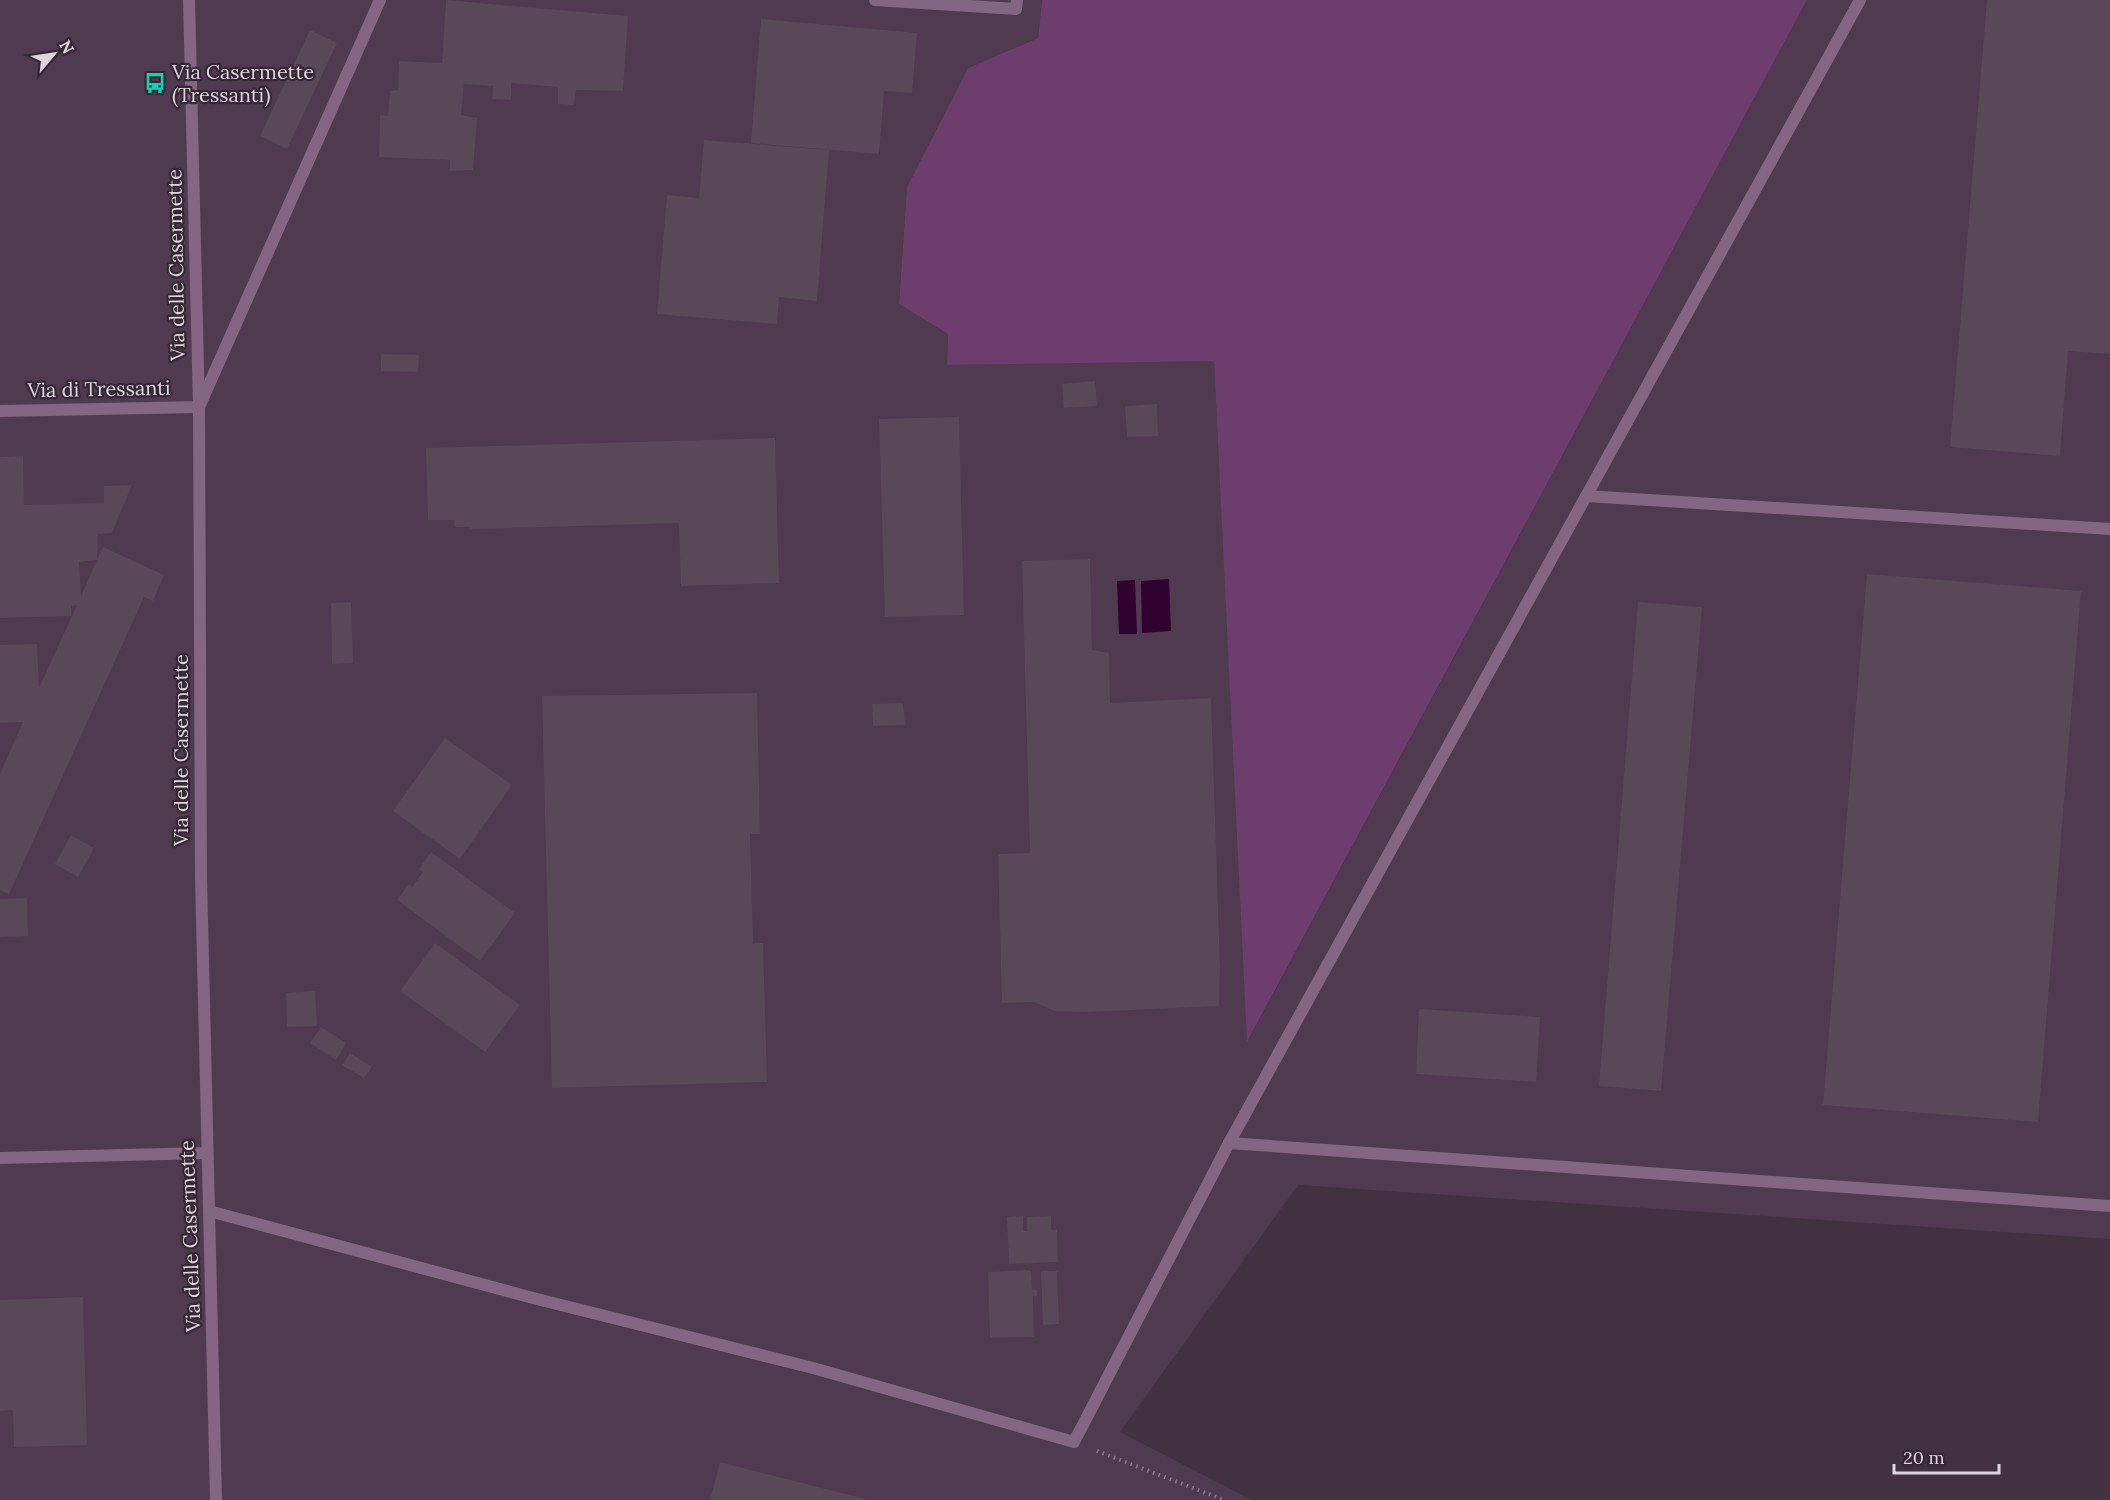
<svg xmlns="http://www.w3.org/2000/svg" width="2110" height="1500" font-family="Lora,serif">
<style>
.built{fill:#4f3a4f}
.green{fill:#6d3d6e}
.water{fill:#2f0230}
.building{fill:#584858;fill-rule:evenodd}
.lines{fill:none;stroke-linecap:round;stroke-linejoin:round}
.path{stroke:#8b7e8b;stroke-width:4;stroke-dasharray:1.5 4.5;stroke-linecap:butt}
.minor{stroke:#826682;stroke-width:12}
.labels{text-anchor:middle;stroke-width:4.5;stroke-linejoin:round;paint-order:stroke}
.poi-label{font-size:20px;fill:#dfd5df;stroke:#362736;text-anchor:start}
.street-label{font-size:20px;fill:#dfd5df;stroke:#362736}
</style>
<rect width="100%" height="100%" fill="#413141"/>
<!-- built -->
<path class="built" d="M0 0H1042L1038 38 968 68 907 187 899 304 948 334 947 365 1214 360 1248 1041 1807 0H2110V1239L1298 1185 1120 1432 1252 1500H0Z"/>
<!-- green -->
<path class="green" d="M1042 0H1807L1247 1042 1214 361 947 365 948 334 899 304 907 187 968 68 1038 38Z"/>
<!-- water -->
<g class="water">
<path d="M1169 579 1171 631 1142 633 1141 581Z"/>
<path d="M1135 580 1137 634H1119L1117 581Z"/>
</g>
<!-- building -->
<g class="building">
<path d="M446 0 628 16 623 91 576 90 574 105 558 104V87L511 83V100L492 99 493 86 464 84 461 115 477 118 473 170 450 171V160L379 157 380 115 388 116 390 91 398 90 399 61 442 63Z"/>
<path d="M1987 0H2110V354L2068 351 2060 456 1950 447Z"/>
<path d="M761 19 917 33 912 93 884 91 879 154 751 143Z"/>
<path d="M310 30 337 43 287 149 260 136Z"/>
<path d="M704 140 829 150 817 301 779 297 777 324 657 314 667 195 699 198Z"/>
<path d="M381 354 419 355 418 372 381 371Z"/>
<path d="M1095 381 1097 406 1064 408 1062 384Z"/>
<path d="M1157 404 1158 436 1127 437 1125 406Z"/>
<path d="M959 417 964 615 885 617 879 419Z"/>
<path d="M775 438 779 583 681 586 679 523 471 529V527H455L454 520H428L426 448Z"/>
<path d="M23 456 24 505 104 503V486L132 485 112 533 98 534 97 560 103 547 164 575 153 601 144 597 9 894 0 890V774L23 722 0 723V645L37 644 39 688 77 605 71 606V616L0 618V457ZM97 560 81 596 79 562Z"/>
<path d="M1090 559 1092 650 1109 653 1110 703 1211 698 1220 968 1219 1006 1086 1012 1054 1011 1035 1002 1002 1003 998 854 1030 853 1022 561Z"/>
<path d="M1867 574 2081 591 2038 1122 1823 1105Z"/>
<path d="M351 602 353 663 332 664 331 603Z"/>
<path d="M1638 602 1702 607 1661 1091 1599 1086Z"/>
<path d="M757 693 760 834H750L753 943H763L767 1082 552 1088 542 696Z"/>
<path d="M903 703 905 725 873 726 872 704Z"/>
<path d="M445 738 512 785 460 859 393 811Z"/>
<path d="M71 835 94 848 78 877 55 864Z"/>
<path d="M431 852 515 913 480 961 397 900 409 884 412 887 423 872 419 869Z"/>
<path d="M27 898 28 936 0 937V899Z"/>
<path d="M435 943 520 1005 485 1052 400 991Z"/>
<path d="M315 991 317 1026 287 1027 286 993Z"/>
<path d="M1419 1009 1540 1017 1536 1082 1416 1074Z"/>
<path d="M321 1027 346 1043 336 1060 310 1043Z"/>
<path d="M350 1053 372 1067 364 1078 342 1065Z"/>
<path d="M1023 1216V1231H1027V1217L1051 1216V1230H1057L1058 1262 1009 1264 1007 1217Z"/>
<path d="M1025 1270 1031 1271 1032 1290H1037V1296H1033L1034 1337 990 1338 988 1272Z"/>
<path d="M1041 1271H1057L1059 1324 1043 1325Z"/>
<path d="M83 1297 87 1445 14 1447 13 1410 0 1411V1300Z"/>
<path d="M720 1462 865 1499V1500H710Z"/>
</g>
<g class="lines">
<!-- path -->
<path class="path" d="M1097 1451 1224 1500"/>
<!-- minor -->
<g class="minor">
<path d="M189 0 199 407 201 877 216 1500"/>
<path d="M875 0 1016 9 1017 0"/>
<path d="M0 411 199 407 380 0"/>
<path d="M1586 496 2110 529"/>
<path d="M1229 1143 2110 1206"/>
<path d="M0 1158 207 1153"/>
<path d="M209 1211 533 1298 813 1368 1074 1442 1229 1143 1860 0"/>
</g>
</g>
<!-- icons -->
<defs>
<symbol id="bus-bare" viewBox="-9 -9 18 18"><path d="M-5-6H5V4H4V6H2V4H-2V6H-4V4H-5ZM-3.5-4V0h7V-4ZM-3.5 1.2v1.5H-2V1.2ZM2 1.2v1.5H3.5V1.2Z" fill="#0cd5b5" stroke="#362736" stroke-width="2.5" paint-order="stroke"/></symbol>
</defs>
<g fill-rule="evenodd">
<use href="#bus-bare" x="140" y="68" width="30" height="30"/>
</g>
<g class="labels">
<!-- poi labels -->
<g class="poi-label">
<text x="172" y="79">Via Casermette<tspan x="172" dy="23">(Tressanti)</tspan></text>
</g>
<!-- street labels -->
<g class="street-label">
<text transform="translate(176 265) rotate(-91)" y="7">Via delle Casermette</text>
<text transform="translate(99 389) rotate(-1)" y="7">Via di Tressanti</text>
<text transform="translate(181 750) rotate(-90)" y="7">Via delle Casermette</text>
<text transform="translate(190 1236) rotate(-92)" y="7">Via delle Casermette</text>
</g>
</g>
<!-- north arrow -->
<g transform="translate(54 54) rotate(61)" stroke="#362736" stroke-width="4.5" paint-order="stroke">
<path d="M0-4.5L10 22L0 15L-10 22Z" fill="#dfd5df"/>
<text y="-9" font-size="16" font-weight="bold" text-anchor="middle" fill="#dfd5df">N</text>
</g>
<!-- scale -->
<path d="M1894 1464v9h105v-9" fill="none" stroke="#dfd5df" stroke-width="3"/>
<text x="1903" y="1464" font-size="18" fill="#dfd5df" stroke="#362736" stroke-width="4.5" paint-order="stroke">20 m</text>
</svg>
